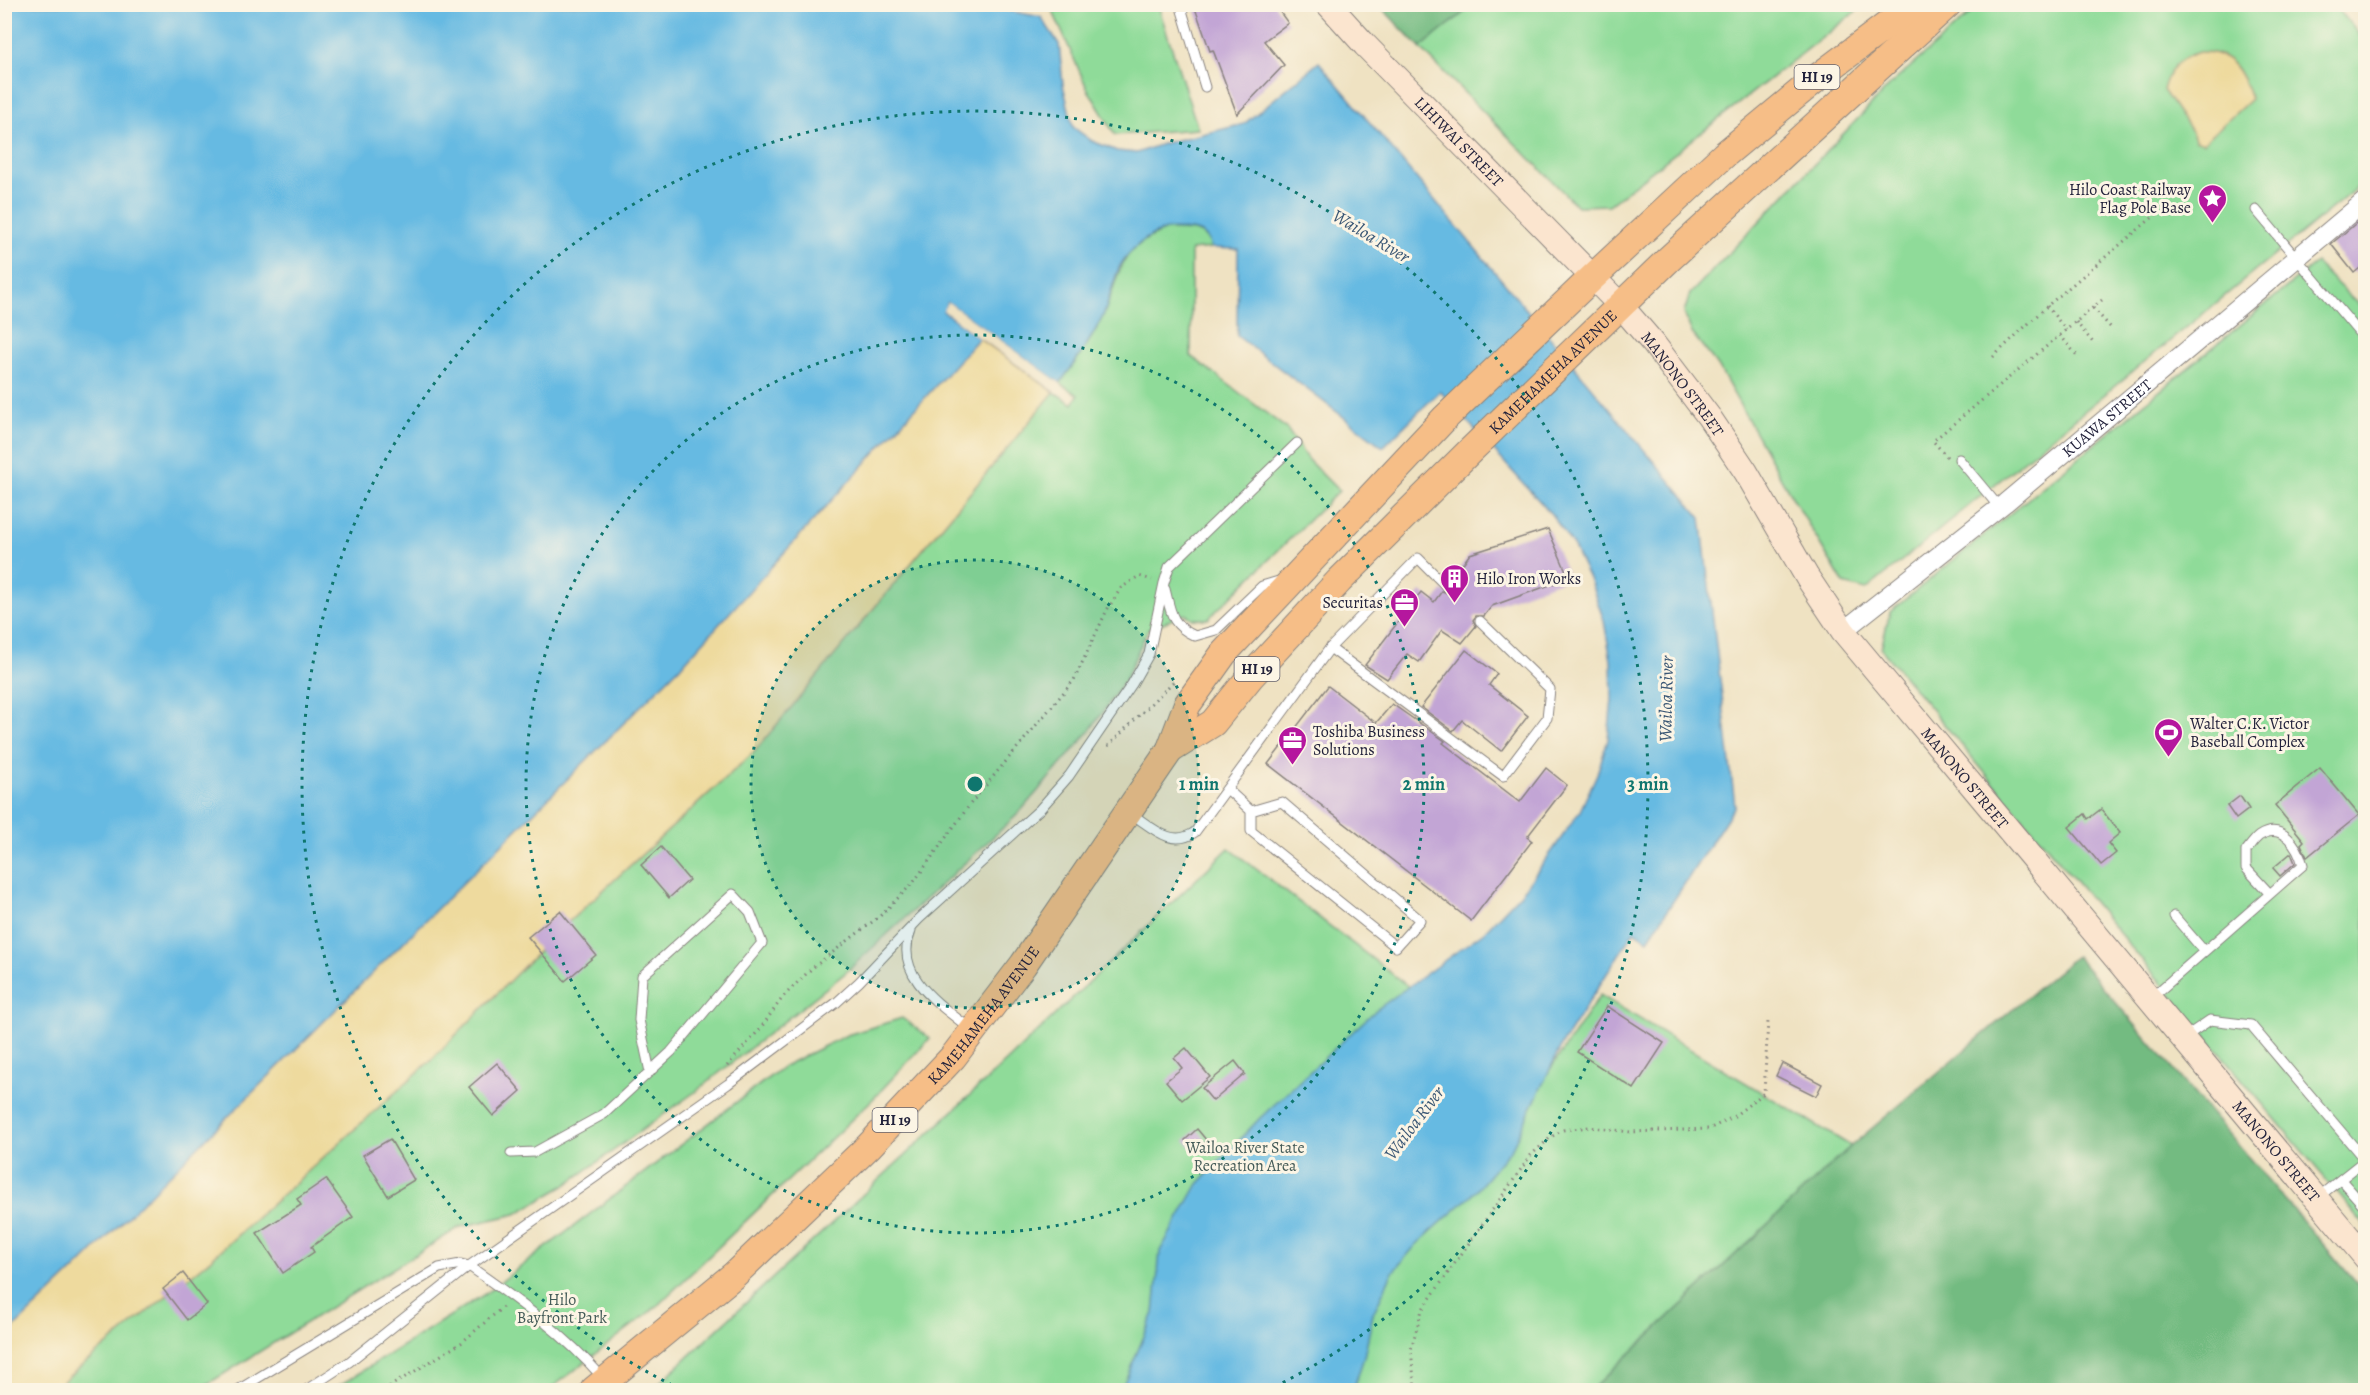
<svg xmlns="http://www.w3.org/2000/svg" width="2370" height="1395" font-family="Alegreya,serif">
<style>
.green{fill:#8fdb99;stroke:#587e6a;stroke-width:1.5}
.forest{fill:#73bb81;stroke:#4a6e5e;stroke-width:1.5}
.sand{fill:#eeda9e;stroke:#887e6c;stroke-width:1.5}
.water{fill:#66bae2;stroke:#446e8e;stroke-width:1.5}
.pier{fill:#efe2c2}
.building{fill:#c2a5d5}
.lines{fill:none;stroke-linecap:round;stroke-linejoin:round}
.lane-casing{stroke:#88827e;stroke-width:11}
.street-casing{stroke:#88827e;stroke-width:20}
.secondary-casing{stroke:#88827e;stroke-width:26}
.primary-casing{stroke:#88827e;stroke-width:29}
.path{stroke:#88827e;stroke-width:3;stroke-dasharray:1.5 4.5;stroke-linecap:butt}
.lane{stroke:#fff;stroke-width:9}
.street{stroke:#fff;stroke-width:18}
.secondary{stroke:#fbe5cf;stroke-width:24}
.primary{stroke:#f6be87;stroke-width:27}
.ring{fill:none;stroke:#0f766e;stroke-width:3;stroke-dasharray:3 6}
.labels{text-anchor:middle;stroke-width:6;stroke-linejoin:round;paint-order:stroke}
.shield{fill:#fcf5e5;stroke:#63616e;stroke-width:1.5}
.shield-label{font-size:15px;font-weight:bold;fill:#22223b}
.street-label{font-size:16px;fill:#22223b;stroke:#fcf5e5}
.poi-label{font-size:16px;fill:#22223b;stroke:#fcf5e5;text-anchor:start}
.park-label{font-size:16px;fill:#435a57;stroke:#fcf5e5}
.water-label{font-size:18px;font-style:italic;fill:#3a5775;stroke:#fcf5e5}
.centre{fill:#0f766e;stroke:#fcf5e5;stroke-width:3}
.ring-label{font-size:18px;text-anchor:middle;font-weight:bold;fill:#0f766e;stroke:#fcf5e5;stroke-width:6;stroke-linejoin:round;paint-order:stroke}
</style>
<rect width="100%" height="100%" fill="#fcf5e5"/>
<filter id="ink" filterUnits="userSpaceOnUse"><feTurbulence type="fractalNoise" baseFrequency=".0167" numOctaves="2"/><feDisplacementMap in="SourceGraphic" scale="12" xChannelSelector="R" yChannelSelector="G"/><feConvolveMatrix kernelMatrix="1 2 1 2 8 2 1 2 1" color-interpolation-filters="sRGB"/></filter>
<filter id="wash" filterUnits="userSpaceOnUse"><feTurbulence type="fractalNoise" baseFrequency=".008" numOctaves="4" result="noise"/><feDisplacementMap in="SourceGraphic" scale="24" xChannelSelector="R" yChannelSelector="G"/><feGaussianBlur stdDeviation="1.35" result="paint"/><feColorMatrix in="noise" values="0 0 0 0 0 0 0 0 0 0 0 0 0 0 0 0 0 1.4 0 .05"/><feComposite in="paint" operator="in"/></filter>
<g filter="url(#wash)">
<rect width="100%" height="100%" fill="#efe2c2"/>
<!-- green -->
<g class="green">
<path d="M1050 5H1158L1198 129 1115 135 1087 88Z"/>
<path d="M1473 5H1864L1609 205 1577 206 1420 48Z"/>
<path d="M1980 5H2335L2365 42V181L1866 590 1844 584 1782 480 1718 366 1692 333 1684 313 1690 294 1891 84Z"/>
<path d="M1166 230C1184 230 1207 227 1211 248L1191 250V356L1287 429 1308 460 1339 491 1208 619H1193L1185 614 1148 629 1125 680 1088 733 1018 814 844 974 695 1092 564 1186 516 1214 460 1227 198 1390H52L210 1260 430 1061 564 926 754 752 1054 392 1073 404 1078 395 1060 383C1076 362 1092 340 1103 316 1121 274 1116 249 1166 230Z"/>
<path d="M2316 263 2365 311V1226L1881 649 1890 612Z"/>
<path d="M1229 848 1405 984 1541 1083 1600 995 1851 1146 1591 1390H652L1010 1058Z"/>
<path d="M902 1018 930 1038 874 1098 656 1307 549 1390H332L485 1294 784 1066 847 1035Z"/>
</g>
<!-- forest -->
<g class="forest">
<path d="M1379 5H1473L1420 48Z"/>
<path d="M2076 956 2365 1293V1390H1591L1851 1146Z"/>
</g>
<!-- sand -->
<g class="sand">
<path d="M2199 52C2231 50 2242 72 2251 99L2203 143 2195 140 2193 134 2163 90C2168 70 2178 58 2199 52Z"/>
<path d="M979 338 1054 392 754 752 564 926 430 1061 210 1260 52 1390H5V1336L70 1274 684 663Z"/>
</g>
<!-- water -->
<path class="water" d="M5 5H1000L999 9 1041 17 1059 44 1063 85 1073 127 1092 141 1117 151 1137 153 1165 143 1244 124 1319 62 1701 518 1735 806 1648 940 1634 931 1562 1044 1512 1148 1477 1190 1417 1244 1392 1273 1373 1314 1364 1357 1353 1390H1121L1154 1313 1160 1251 1198 1184 1260 1118 1376 1010 1484 932 1523 891 1555 847 1580 811 1597 774 1608 739 1612 699 1611 660 1604 621 1591 583 1574 547 1552 515 1440 391 1383 447 1237 336 1238 249 1211 248C1209 235 1201 231 1189 230 1182 230 1173 228 1166 230 1149 233 1128 251 1120 266 1112 282 1110 301 1102 318 1090 341 1076 362 1060 383L948 302 943 311 979 338 684 663 70 1274 5 1336Z"/>
<!-- pier -->
<path class="pier" d="M948 302 1060 383 1062 385 1058 386 949 306 947 310 981 336V340L979 338 943 310Z"/>
<g id="blocks">
<!-- building -->
<g class="building">
<path d="M1204 4H1274L1288 23 1264 41 1284 65 1237 114 1213 50 1210 51 1195 8Z"/>
<path d="M2366 215V263L2354 273 2331 244Z"/>
<path d="M1548 529 1569 578 1492 606 1484 616H1476L1473 620 1476 626 1462 643 1442 630 1419 662 1407 654 1387 679 1365 665 1421 592 1434 602 1442 591 1447 593 1451 590 1453 585 1450 581 1470 554Z"/>
<path d="M1466 650 1497 674 1489 685 1528 716 1501 751 1462 720 1453 731 1421 707Z"/>
<path d="M1328 686 1376 723 1392 704 1445 741 1443 743 1520 802 1546 768 1567 785 1527 837 1532 841 1471 921 1268 764Z"/>
<path d="M2320 768 2359 815 2307 857 2301 844 2304 841 2275 805Z"/>
<path d="M2240 796 2249 809 2236 819 2227 806Z"/>
<path d="M2101 809 2120 833 2108 843 2116 853 2101 865 2069 827 2085 814 2088 819Z"/>
<path d="M661 847 689 880 669 898 641 865Z"/>
<path d="M2291 853 2295 863 2280 876 2273 868Z"/>
<path d="M560 911 596 955 565 981 528 937Z"/>
<path d="M1607 1006 1664 1043 1634 1089 1577 1052Z"/>
<path d="M1186 1048 1210 1077 1182 1100 1166 1081 1182 1068 1174 1058Z"/>
<path d="M1235 1061 1245 1074 1213 1101 1202 1088Z"/>
<path d="M497 1063 521 1091 493 1116 469 1087Z"/>
<path d="M1782 1063 1822 1084 1816 1096 1776 1076Z"/>
<path d="M1197 1129 1207 1141 1194 1151 1185 1140Z"/>
<path d="M390 1139 414 1180 388 1196 363 1155Z"/>
<path d="M326 1179 353 1217 311 1247 314 1252 283 1273 257 1233 301 1205 297 1199Z"/>
<path d="M183 1273 207 1304 187 1320 163 1289Z"/>
</g>
</g>
</g>
<g filter="url(#ink)">
<use href="#blocks" fill-opacity="0" stroke="#88827e" stroke-width="1.5"/>
<g class="lines">
<defs>
<g id="lane">
<path d="M1180 4 1205 87"/>
<path d="M2256 210 2366 341"/>
<path d="M1959 459 1999 507"/>
<path d="M1165 589C1171 613 1171 625 1195 636L1216 630 1262 586 1282 580"/>
<path d="M1330 648 1503 776 1547 718 1550 689 1480 621"/>
<path d="M1227 789 1251 811V831L1396 947 1420 920 1282 802 1251 811"/>
<path d="M1130 813C1151 826 1171 849 1195 832L1330 648 1418 558 1446 586"/>
<path d="M2174 916 2204 951"/>
<path d="M911 931C892 976 942 1006 972 1030"/>
<path d="M2150 999C2201 954 2252 910 2303 865 2298 846 2282 821 2259 836 2254 840 2250 846 2246 851V868L2270 894"/>
<path d="M2185 1037 2210 1020 2251 1025 2365 1160 2317 1198"/>
<path d="M511 1153 535 1152 604 1114 671 1052 762 943 750 912 733 894 642 976 639 1020 650 1072"/>
<path d="M2341 1180 2366 1208"/>
<path d="M238 1390 439 1268 461 1264 469 1266C518 1300 564 1334 603 1378"/>
<path d="M306 1390 349 1362 469 1266 728 1084 836 1003 859 982 919 919 1040 809 1069 776 1132 684 1149 654 1164 583 1169 567 1297 443"/>
</g>
<g id="street">
<path id="s1" d="M1843 631 2005 503 2366 200"/>
</g>
<g id="secondary">
<path id="s2" d="M1328 4 1365 45 1622 307 1653 343 1709 417 1746 472 1807 577 1843 631 2366 1258"/>
</g>
<g id="primary">
<path id="s3" d="M1170 750 1213 723 1251 676 1339 581 1472 449 1669 259 1948 4"/>
<path id="s4" d="M594 1390 734 1275 869 1146 953 1057 1023 965 1170 750 1187 705 1224 653 1445 418 1593 277 1724 155 1818 77 1915 4"/>
</g>
</defs>
<!-- lane casing -->
<use href="#lane" class="lane-casing"/>
<!-- street casing -->
<use href="#street" class="street-casing"/>
<!-- secondary casing -->
<use href="#secondary" class="secondary-casing"/>
<!-- primary casing -->
<use href="#primary" class="primary-casing"/>
<!-- path -->
<g class="path">
<path d="M2047 306 2066 330"/>
<path d="M2093 308 2113 330"/>
<path d="M2076 322 2095 345"/>
<path d="M2060 335 2079 358"/>
<path d="M1993 357 2047 306 2159 212"/>
<path d="M1947 457 1933 441 2102 300"/>
<path d="M1108 746 1174 681"/>
<path d="M727 1066 760 1029 783 997 811 969 880 916 913 883 971 803 1074 680 1107 610 1121 588 1139 576 1152 580"/>
<path d="M384 1390 461 1343 504 1306"/>
<path d="M1415 1390 1411 1349 1422 1310 1531 1155 1551 1137 1563 1130 1589 1127 1631 1132 1709 1129 1733 1117 1764 1093 1768 1021"/>
</g>
<!-- lane -->
<use href="#lane" class="lane"/>
<!-- street -->
<use href="#street" class="street"/>
<!-- secondary -->
<use href="#secondary" class="secondary"/>
<!-- primary -->
<use href="#primary" class="primary"/>
</g>
</g>
<!-- distance rings -->
<circle cx="975" cy="784" r="224" fill="#0f766e" fill-opacity=".12"/>
<g class="ring">
<circle cx="975" cy="784" r="224"/>
<circle cx="975" cy="784" r="449"/>
<path d="M680 1389A673 673 0 1 1 1270 1389"/>
</g>
<!-- icons -->
<defs>
<symbol id="sight-pin" viewBox="-11 -11 22 30"><path d="M0 17L-7.5 6A9.5 9.5 0 1 1 7.5 6Z" fill="#b5179e" stroke="#fcf5e5"/><path d="M0-6L1.8-2.2L6-1.7L2.9 1.2L3.7 5.4L0 3.3L-3.7 5.4L-2.9 1.2L-6-1.7L-1.8-2.2Z" fill="#fff"/></symbol>
<symbol id="building-pin" viewBox="-11 -11 22 30"><path d="M0 17L-7.5 6A9.5 9.5 0 1 1 7.5 6Z" fill="#b5179e" stroke="#fcf5e5"/><path d="M-4-6H4V6H1V3H-1V6H-4ZM-2.5-4.3h1.7v1.8h-1.7ZM.8-4.3h1.7v1.8H.8ZM-2.5-1h1.7V.8h-1.7ZM.8-1h1.7V.8H.8Z" fill="#fff"/></symbol>
<symbol id="office-pin" viewBox="-11 -11 22 30"><path d="M0 17L-7.5 6A9.5 9.5 0 1 1 7.5 6Z" fill="#b5179e" stroke="#fcf5e5"/><path d="M-6-3h4V-5.5h4V-3h4V5H-6ZM-1-4.5V-3h2v-1.5ZM-6 0V1H6V0Z" fill="#fff"/></symbol>
<symbol id="stadium-pin" viewBox="-11 -11 22 30"><path d="M0 17L-7.5 6A9.5 9.5 0 1 1 7.5 6Z" fill="#b5179e" stroke="#fcf5e5"/><path d="M0-5a6.5 5 0 1 0 0 10a6.5 5 0 1 0 0-10ZM-3.5-1.8h7v3.6h-7Z" fill="#fff"/></symbol>
</defs>
<g fill-rule="evenodd">
<use href="#sight-pin" x="2196" y="182" width="33" height="45"/>
<use href="#building-pin" x="1438" y="562" width="33" height="45"/>
<use href="#office-pin" x="1388" y="586" width="33" height="45"/>
<use href="#stadium-pin" x="2152" y="716" width="33" height="45"/>
<use href="#office-pin" x="1276" y="724" width="33" height="45"/>
</g>
<g class="labels">
<!-- shield labels -->
<g class="shield">
<rect x="1794.5" y="65" width="45" height="24" rx="4.5"/>
<rect x="1234.5" y="657" width="45" height="24" rx="4.5"/>
<rect x="872.5" y="1108" width="45" height="24" rx="4.5"/>
</g>
<g class="shield-label">
<text x="1817" y="82">HI 19</text>
<text x="1257" y="674">HI 19</text>
<text x="895" y="1125">HI 19</text>
</g>
<!-- street labels -->
<g class="street-label">
<text dy="6" stroke="none"><textPath href="#s2" startOffset="190">LIHIWAI STREET</textPath></text>
<text dy="6" stroke="none"><textPath href="#s3" startOffset="540">KAMEHAMEHA AVENUE</textPath></text>
<text dy="6" stroke="none"><textPath href="#s2" startOffset="520">MANONO STREET</textPath></text>
<text dy="6" stroke="none"><textPath href="#s1" startOffset="339">KUAWA STREET</textPath></text>
<text dy="6" stroke="none"><textPath href="#s2" startOffset="1006">MANONO STREET</textPath></text>
<text dy="6" stroke="none"><textPath href="#s4" startOffset="542">KAMEHAMEHA AVENUE</textPath></text>
<text dy="6" stroke="none"><textPath href="#s2" startOffset="1492">MANONO STREET</textPath></text>
</g>
<!-- poi labels -->
<g class="poi-label">
<text x="2191" y="195" text-anchor="end">Hilo Coast Railway<tspan x="2191" dy="18">Flag Pole Base</tspan></text>
<text x="1476" y="584">Hilo Iron Works</text>
<text x="1383" y="608" text-anchor="end">Securitas</text>
<text x="2190" y="729">Walter C.K. Victor<tspan x="2190" dy="18">Baseball Complex</tspan></text>
<text x="1313" y="737">Toshiba Business<tspan x="1313" dy="18">Solutions</tspan></text>
</g>
<!-- park labels -->
<g class="park-label">
<text x="1245" y="1153">Wailoa River State<tspan x="1245" dy="18">Recreation Area</tspan></text>
<text x="562" y="1305">Hilo<tspan x="562" dy="18">Bayfront Park</tspan></text>
</g>
<!-- water labels -->
<g class="water-label">
<text transform="translate(1371 236) rotate(31)" y="6">Wailoa River</text>
<text transform="translate(1666 699) rotate(-89)" y="6">Wailoa River</text>
<text transform="translate(1414 1123) rotate(-53)" y="6">Wailoa River</text>
</g>
</g>
<circle cx="975" cy="784" r="9" class="centre"/>
<g class="ring-label">
<text x="1199" y="790">1 min</text>
<text x="1424" y="790">2 min</text>
<text x="1648" y="790">3 min</text>
</g>
<!-- margin -->
<rect width="2370" height="1395" fill="none" stroke="#fcf5e5" stroke-width="24"/>
</svg>
